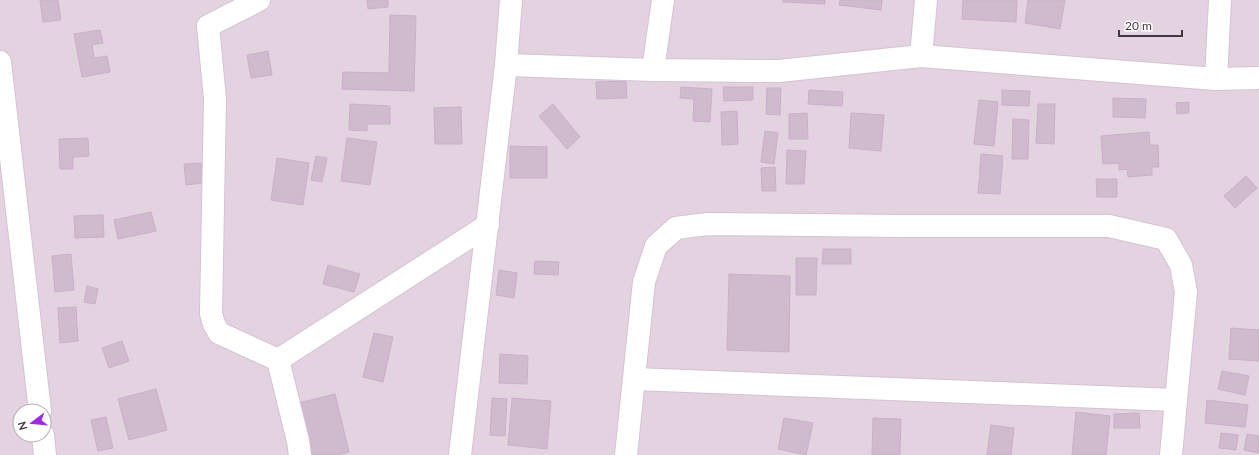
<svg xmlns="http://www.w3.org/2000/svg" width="1259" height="455" font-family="Lato,sans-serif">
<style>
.residential{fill:#e3d3e0;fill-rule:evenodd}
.building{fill:#d0bbce;stroke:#c9afc7}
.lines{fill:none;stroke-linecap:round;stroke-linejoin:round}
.minor-casing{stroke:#d5c2d2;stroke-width:24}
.minor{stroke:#fff;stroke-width:22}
</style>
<rect width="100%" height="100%" fill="#efe4ed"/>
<!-- residential -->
<path class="residential" d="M0 0H1259V455H0ZM20 411H44V435H20Z"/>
<!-- building -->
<g class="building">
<path d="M40 0H58L61 20 43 22Z"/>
<path d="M367 0H388V7L368 9Z"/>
<path d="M783 0H825V4L783 2Z"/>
<path d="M840 0H882L881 10 839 5Z"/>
<path d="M963 0H1017L1016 22 962 19Z"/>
<path d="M1028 0H1065L1060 29 1025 23Z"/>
<path d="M390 15 416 16 414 91 342 89 343 72 389 73Z"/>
<path d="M100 30 103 43 92 45 94 58 107 56 110 72 82 77 74 34Z"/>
<path d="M268 51 272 75 251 78 247 55Z"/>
<path d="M626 81 627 98 597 99 596 82Z"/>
<path d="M681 87 712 89 710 122 693 121 694 99 680 98Z"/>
<path d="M723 87H753V100L724 101Z"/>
<path d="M767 88H781L780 115 766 114Z"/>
<path d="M809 90 843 92 842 106 808 104Z"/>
<path d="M1002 90 1030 91 1029 106 1002 105Z"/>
<path d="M1113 98 1146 99 1145 118 1113 117Z"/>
<path d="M979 100 998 102 994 146 974 144Z"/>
<path d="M1189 102V113L1177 114 1176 103Z"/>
<path d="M350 104 390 106V124H367V131L349 130Z"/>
<path d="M553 104 580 137 567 149 539 116Z"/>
<path d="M1038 104H1055L1054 144 1036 143Z"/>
<path d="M461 107 462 144H435L434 108Z"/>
<path d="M737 111 738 144 722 145 721 112Z"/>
<path d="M807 113 808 139H789V114Z"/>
<path d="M851 113 884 115 881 151 849 148Z"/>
<path d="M1013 119 1029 120 1028 159H1012Z"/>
<path d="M765 131 778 133 774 164 761 162Z"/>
<path d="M1149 132 1150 145H1158L1159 167H1152V175L1128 177 1127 169 1119 170V163L1103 164 1101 136Z"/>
<path d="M88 138 89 156 73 157V169H60L59 139Z"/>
<path d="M347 138 377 142 370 185 341 181Z"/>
<path d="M510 146 547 147V178H510Z"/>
<path d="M787 150 806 151 804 184H786Z"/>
<path d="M981 154 1003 156 1000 194 978 193Z"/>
<path d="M316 156 327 158 322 182 311 180Z"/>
<path d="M277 158 309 163 303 205 271 200Z"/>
<path d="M201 163 203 183 186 185 184 164Z"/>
<path d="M775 167 776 191H762L761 168Z"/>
<path d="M1246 176 1257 188 1235 208 1224 196Z"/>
<path d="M1096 179H1117V197H1097Z"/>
<path d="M151 212 156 231 118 239 114 220Z"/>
<path d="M103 215 104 237 75 238 74 216Z"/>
<path d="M823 249H851V264H822Z"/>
<path d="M71 254 74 290 55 292 52 256Z"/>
<path d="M796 258H817L816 295H796Z"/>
<path d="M535 261 559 262 558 275 534 274Z"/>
<path d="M328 265 360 274 354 292 323 284Z"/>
<path d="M499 270 517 273 514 298 496 295Z"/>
<path d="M729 274 790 276 789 352 727 350Z"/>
<path d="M87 286 98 289 95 304 84 302Z"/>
<path d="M76 307 78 341 60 343 58 308Z"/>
<path d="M1231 328 1259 330V361L1229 359Z"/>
<path d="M374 333 393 337 383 382 363 377Z"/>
<path d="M122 341 129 361 109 368 102 348Z"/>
<path d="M500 354 528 356 527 384 499 383Z"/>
<path d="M1222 371 1249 376 1245 395 1218 389Z"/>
<path d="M156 389 167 430 129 440 118 399Z"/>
<path d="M335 394 349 452 337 455H312L299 403Z"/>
<path d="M492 398 507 399 505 436 490 435Z"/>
<path d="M512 398 551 401 547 449 508 445Z"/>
<path d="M1207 400 1248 405 1245 427 1205 423Z"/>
<path d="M1076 412 1110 416 1106 455H1072Z"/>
<path d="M1139 413 1140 428H1114V414Z"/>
<path d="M106 417 113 448 98 451 91 420Z"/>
<path d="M784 418 813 423 806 455 778 449Z"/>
<path d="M873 418 901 419 900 455H872Z"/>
<path d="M991 425 1014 428 1011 455H987Z"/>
<path d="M1221 433 1238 435 1236 450 1219 448Z"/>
<path d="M1247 434 1259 436V453L1244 450Z"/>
</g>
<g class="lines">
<defs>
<g id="minor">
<path d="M259 0 208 26 215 99 211 314 214 324 219 333 278 360 298 441 300 455"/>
<path d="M921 56 926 0"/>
<path d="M0 62 40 411"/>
<path d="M506 65 653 70 779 71 921 56 1216 79 1259 78"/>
<path d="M653 70 663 0"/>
<path d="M1216 79 1220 0"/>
<path d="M278 360 488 225"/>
<path d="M635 379 1176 400"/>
<path d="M43 435 45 455"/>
<path d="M460 455 506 65 511 0"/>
<path d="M626 455 644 282 656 246 676 228 707 224 901 226H1109L1166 239 1181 265 1186 292 1171 455"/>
</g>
</defs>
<!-- minor casing -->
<use href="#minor" class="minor-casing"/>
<!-- minor -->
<use href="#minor" class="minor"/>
</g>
<!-- north arrow -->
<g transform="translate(32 423) rotate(254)"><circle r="19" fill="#ffffff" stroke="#b3aeb3"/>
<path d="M0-3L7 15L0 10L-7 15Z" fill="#9e2bdf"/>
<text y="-6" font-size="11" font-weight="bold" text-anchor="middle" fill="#413540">N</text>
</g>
<!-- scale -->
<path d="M1119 30v6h63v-6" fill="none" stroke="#413540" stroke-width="2"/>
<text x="1125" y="30" font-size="12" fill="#413540" stroke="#ffffff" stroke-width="3" paint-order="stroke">20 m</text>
</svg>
